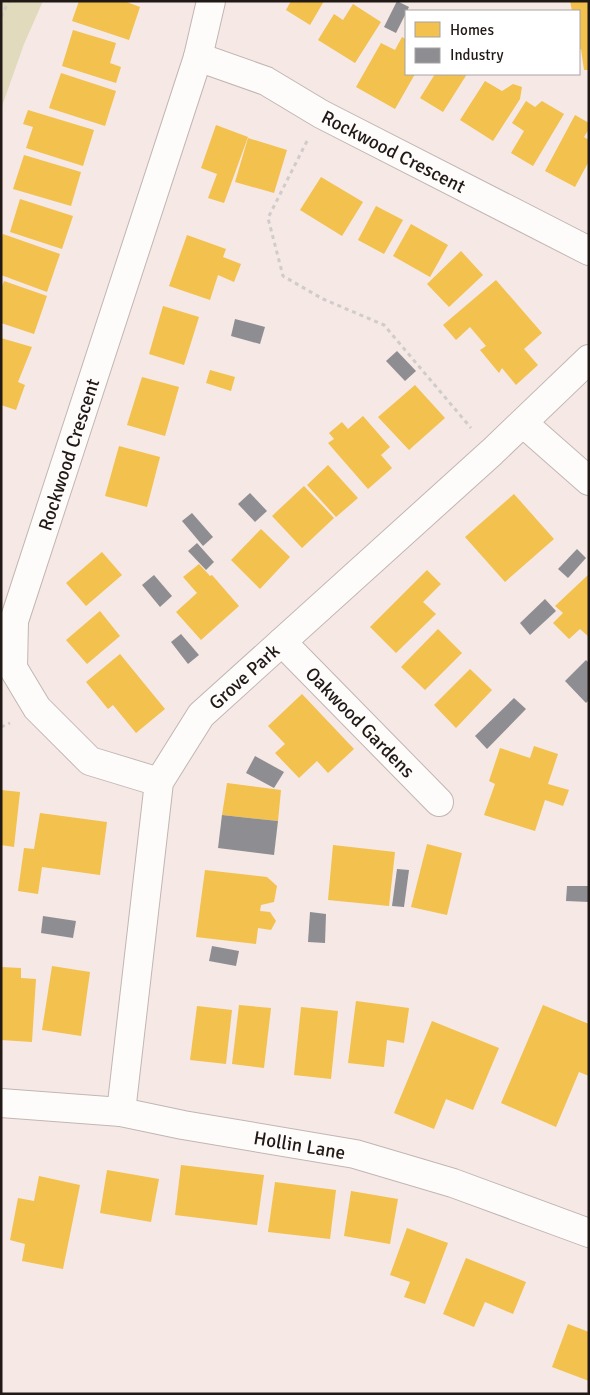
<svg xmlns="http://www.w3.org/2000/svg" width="590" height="1395" font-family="Signika,sans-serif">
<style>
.green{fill:#e2dabc}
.homes{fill:#f2c14e}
.industry{fill:#8d8d92}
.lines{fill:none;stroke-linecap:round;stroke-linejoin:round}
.minor-casing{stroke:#c1b6b3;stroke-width:30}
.tertiary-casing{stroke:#c1b6b3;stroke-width:30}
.path{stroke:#d0ccca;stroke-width:3;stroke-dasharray:4 4;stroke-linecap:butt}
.minor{stroke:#fefcfb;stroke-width:28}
.tertiary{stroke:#fefcfb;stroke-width:28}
.labels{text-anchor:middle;stroke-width:5;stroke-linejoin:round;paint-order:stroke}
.street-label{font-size:19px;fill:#211916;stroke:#fff}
</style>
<rect width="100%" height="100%" fill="#f6e8e4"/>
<!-- green -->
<path class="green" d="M1 1H43L24 44 1 109Z"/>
<!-- homes -->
<g class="homes">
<path d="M79 1H124L140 7 129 40 72 21Z"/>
<path d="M291 1H324L310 25 286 10Z"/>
<path d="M570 1H589V70H584L581 49H579V11H572Z"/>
<path d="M353 4 381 22 355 63 318 40 334 14 343 20Z"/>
<path d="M73 30 116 43 110 63 121 67 116 83 62 66Z"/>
<path d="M402 37 406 39V74H415L395 109 356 87 381 43 395 50Z"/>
<path d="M61 73 116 91 105 126 49 108Z"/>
<path d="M435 74H467L443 112 420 98Z"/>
<path d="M485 81 502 91 513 84 522 87 520 99 493 141 460 120Z"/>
<path d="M526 101 535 107 542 101 564 114 533 166 511 153 524 131 512 123Z"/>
<path d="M28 110 94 130 83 166 26 148 33 127 23 124Z"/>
<path d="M575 115 589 123V129L584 137 589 140V161L575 187 545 171Z"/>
<path d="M216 125 248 137 224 203 208 198 217 174 201 168Z"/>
<path d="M248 138 287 150 274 193 235 182Z"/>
<path d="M24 155 81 172 71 206 13 189Z"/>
<path d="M321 177 363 202 342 236 300 210Z"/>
<path d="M20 199 73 216 62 249 10 232Z"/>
<path d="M376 206 403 220 384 254 358 240Z"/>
<path d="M411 224 448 245 430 277 393 256Z"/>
<path d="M3 234 60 254 47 292 1 275V239Z"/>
<path d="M187 235 226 249 223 257 241 264 234 282 218 275 210 300 169 286Z"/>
<path d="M461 251 483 275 449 307 427 284Z"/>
<path d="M496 280 542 333 524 349 538 365 516 385 502 368 499 373 480 350 486 346 470 327 456 340 443 325Z"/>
<path d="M4 281 47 296 34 334 1 323V289Z"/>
<path d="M163 306 199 317 184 365 149 354Z"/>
<path d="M1 338 32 347 18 382 25 385 16 410 1 405Z"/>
<path d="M210 370 235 377 231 391 206 383Z"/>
<path d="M142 377 179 387 165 436 127 425Z"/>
<path d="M415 385 445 418 409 450 378 417Z"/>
<path d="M363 416 390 447 381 455 392 468 368 489 328 443 334 439 329 433 342 422 348 429Z"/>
<path d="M119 446 160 457 147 507 105 496Z"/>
<path d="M328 465 358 498 336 517 307 485Z"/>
<path d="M304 486 334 518 302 548 272 516Z"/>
<path d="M514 494 554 539 505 582 465 537Z"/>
<path d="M261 529 290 557 260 589 231 560Z"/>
<path d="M102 552 122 575 86 606 66 583Z"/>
<path d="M199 564 210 576 212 575 239 606 201 640 176 612 197 593 183 577Z"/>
<path d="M427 570 441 584 423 602 436 614 396 653 370 627Z"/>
<path d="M589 574V637L580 629 569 639 553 623 563 613 555 606Z"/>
<path d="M100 611 120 636 87 664 66 640Z"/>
<path d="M438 629 462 653 425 690 401 667Z"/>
<path d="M120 654 165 709 136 733 113 705 108 709 86 682Z"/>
<path d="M470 669 492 690 456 728 434 705Z"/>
<path d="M302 694 354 749 328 773 317 761 299 778 275 753 285 744 268 726Z"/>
<path d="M534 746 558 754 548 784 569 790 563 806 545 800 535 831 484 815 495 784 489 781 500 748 530 758Z"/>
<path d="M227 783 281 790 278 821 222 815Z"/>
<path d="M1 790 20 792 14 847 1 845Z"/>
<path d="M40 813 107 822 100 875 42 867 38 894 18 891 24 848 34 849Z"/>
<path d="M427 844 462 853 447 915 411 907Z"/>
<path d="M333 845 395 852 389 906 328 900Z"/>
<path d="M205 870 267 877 277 886 274 902 261 905 260 911 270 912 276 921 271 930 258 928 256 944 196 937Z"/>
<path d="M52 966 90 972 81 1036 42 1030Z"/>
<path d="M1 967 21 968V978L36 979 32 1042 1 1040Z"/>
<path d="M356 1001 409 1008 404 1043 387 1040 384 1067 348 1063Z"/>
<path d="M239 1005 271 1008 264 1068 232 1064Z"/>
<path d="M543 1005 589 1024V1076L579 1072 556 1127 501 1103Z"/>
<path d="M197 1006 232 1010 226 1064 190 1060Z"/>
<path d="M301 1007 338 1011 331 1079 294 1075Z"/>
<path d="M432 1021 499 1048 473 1110 446 1099 434 1129 394 1113Z"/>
<path d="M181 1165 264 1175 257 1225 175 1215Z"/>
<path d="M107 1170 159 1179 151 1222 100 1213Z"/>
<path d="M39 1176 80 1185 63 1269 22 1261 25 1244 10 1240 18 1198 34 1201Z"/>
<path d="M275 1182 336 1190 330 1239 268 1232Z"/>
<path d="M351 1191 398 1199 390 1244 344 1236Z"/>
<path d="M407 1228 448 1243 425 1304 404 1297 410 1282 390 1275Z"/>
<path d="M466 1258 526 1282 513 1314 485 1302 474 1327 443 1314Z"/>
<path d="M568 1324 589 1332V1381L552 1367Z"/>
</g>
<!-- industry -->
<g class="industry">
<path d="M397 1 409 7 396 33 384 27Z"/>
<path d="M235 319 265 327 260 344 231 336Z"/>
<path d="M397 351 416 371 405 381 386 361Z"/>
<path d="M250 493 267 511 255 522 238 504Z"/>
<path d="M192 513 213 537 203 546 182 521Z"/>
<path d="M197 543 214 562 206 570 188 551Z"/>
<path d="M577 549 586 558 568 578 558 569Z"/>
<path d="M154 575 172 596 160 607 142 585Z"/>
<path d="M545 599 556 611 530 635 520 623Z"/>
<path d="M181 634 199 655 188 664 171 642Z"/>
<path d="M586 660 589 663V700L586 703 565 681Z"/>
<path d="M514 698 526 709 487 749 475 736Z"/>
<path d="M255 756 284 772 274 788 246 773Z"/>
<path d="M222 815 278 821 274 855 218 848Z"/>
<path d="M397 869 409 870 404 907 392 906Z"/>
<path d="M567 886H589V902L566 901Z"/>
<path d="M310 912 326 914 325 943 308 942Z"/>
<path d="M43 916 76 921 73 938 41 933Z"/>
<path d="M212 946 239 951 236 966 209 961Z"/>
</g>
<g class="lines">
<defs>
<g id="minor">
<path d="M198 57 211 1"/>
<path d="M523 423 589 481"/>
<path id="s1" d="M282 642 439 802"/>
<path id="s2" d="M159 782 90 761 37 708 13 668 14 621 198 57 266 81 321 114 589 251"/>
<path id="s3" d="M121 1112 159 782 201 715 492 452 589 359"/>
</g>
<g id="tertiary">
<path id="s4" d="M1 1103 121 1112 183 1125 355 1154 453 1183 589 1233"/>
</g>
</defs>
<!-- minor casing -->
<use href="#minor" class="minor-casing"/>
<!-- tertiary casing -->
<use href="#tertiary" class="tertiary-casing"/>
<!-- path -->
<g class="path">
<path d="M1 17 9 1"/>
<path d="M307 141 268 218 283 276 323 299 384 325 471 428"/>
<path d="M1 727 10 723"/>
</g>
<!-- minor -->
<use href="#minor" class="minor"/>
<!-- tertiary -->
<use href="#tertiary" class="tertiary"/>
</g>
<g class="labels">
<!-- street labels -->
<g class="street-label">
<text dy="7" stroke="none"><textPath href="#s2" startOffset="1052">Rockwood Crescent</textPath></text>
<text dy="7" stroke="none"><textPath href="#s2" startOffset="416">Rockwood Crescent</textPath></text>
<text dy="7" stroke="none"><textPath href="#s3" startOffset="469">Grove Park</textPath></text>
<text dy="7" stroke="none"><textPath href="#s1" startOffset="112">Oakwood Gardens</textPath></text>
<text dy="7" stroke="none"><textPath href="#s4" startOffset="302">Hollin Lane</textPath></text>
</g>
</g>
<!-- border -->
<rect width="590" height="1395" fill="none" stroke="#211916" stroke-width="5"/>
<!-- legend -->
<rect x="405" y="10" width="175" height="65" fill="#ffffff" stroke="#a6a3a2"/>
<rect x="415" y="22" width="25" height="15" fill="#f2c14e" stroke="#a6a3a2"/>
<text x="450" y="35" font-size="15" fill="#211916">Homes</text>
<rect x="415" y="48" width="25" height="15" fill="#8d8d92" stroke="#a6a3a2"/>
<text x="450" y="60" font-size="15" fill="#211916">Industry</text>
</svg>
